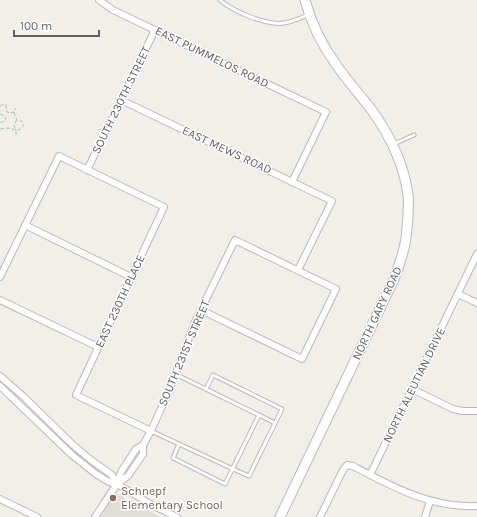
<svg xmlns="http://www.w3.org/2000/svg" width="477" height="517" font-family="Karla,sans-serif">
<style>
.education{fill:#e1ded6}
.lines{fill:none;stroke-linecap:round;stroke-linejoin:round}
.service-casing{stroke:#b5b8bc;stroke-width:5}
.minor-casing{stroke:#b5b8bc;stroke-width:8}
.secondary-casing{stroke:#b6babf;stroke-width:11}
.path{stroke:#9cc7a9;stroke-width:1;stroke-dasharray:4 2;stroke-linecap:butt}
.service{stroke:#fff;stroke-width:3}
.minor{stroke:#fff;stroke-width:6}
.secondary{stroke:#fff;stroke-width:9}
.education-dot{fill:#8d6e63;stroke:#fff;stroke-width:1.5}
.labels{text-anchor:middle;stroke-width:3;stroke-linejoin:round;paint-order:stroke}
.street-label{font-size:12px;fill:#5f6368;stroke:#fff}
.education-label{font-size:12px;fill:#785e54;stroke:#fff;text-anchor:start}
</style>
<rect width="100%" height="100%" fill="#f1efe8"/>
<!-- education -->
<path class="education" d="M109 487 116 493 133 503 161 517H91Z"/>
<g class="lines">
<defs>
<g id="service">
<path d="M220 0C233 11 266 26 284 23 292 22 301 18 308 15"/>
<path d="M394 144 414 135"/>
<path d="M259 415 275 423"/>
<path d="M151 431 179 444 173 458 225 484 259 415 175 374"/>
<path d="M179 444 233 469 249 476 282 409 213 375 206 389"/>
</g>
<g id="minor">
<path d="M99 0 113 10 326 112 292 182"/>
<path d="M121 100 332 201 298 270"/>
<path d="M87 170 155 30"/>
<path d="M25 225 131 277"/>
<path d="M0 277 59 156 164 207 76 395 151 431"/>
<path d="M458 294 477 303"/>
<path d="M0 300 98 347"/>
<path d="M0 376 24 397 73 445 91 460 112 475 117 484"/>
<path d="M0 386 72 455 96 474 109 482 117 484 152 505 177 517"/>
<path d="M412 389 453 409 463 411H477"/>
<path d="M370 475 477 254"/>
<path d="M117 484 128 476 143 454V445L151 431 171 386 195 322 235 240 336 289 302 359 201 310"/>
<path d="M0 499 37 517"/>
<path d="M95 517 117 484 121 472 136 449 143 445"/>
<path d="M320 517 343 470 347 465 353 466C393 487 430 508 477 506"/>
<path d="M425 517 430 501"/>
</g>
<path id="secondary" d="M280 517 394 279C399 266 404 252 406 238 407 231 407 224 408 217 408 210 409 202 408 195 404 164 389 134 371 109 359 94 346 79 335 63 322 45 311 22 305 0"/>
</defs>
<!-- service casing -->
<use href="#service" class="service-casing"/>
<!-- minor casing -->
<use href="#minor" class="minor-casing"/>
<!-- secondary casing -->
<use href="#secondary" class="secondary-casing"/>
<!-- path -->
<g class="path">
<path d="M0 106 4 104 6 105 7 112 10 113 14 112"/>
<path d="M0 114 5 116 6 120 5 121 0 123"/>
<path d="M0 129 8 128 16 130 14 126 16 121"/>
<path d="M16 135V130C21 130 23 127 24 123L22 121H17L14 112 16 108"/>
</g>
<!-- service -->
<use href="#service" class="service"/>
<!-- minor -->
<use href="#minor" class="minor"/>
<!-- secondary -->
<use href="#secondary" class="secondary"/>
</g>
<!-- markers -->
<circle class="education-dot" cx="113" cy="498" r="4"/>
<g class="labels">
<!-- street labels -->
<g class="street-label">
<text transform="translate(212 57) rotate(26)" y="4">EAST PUMMELOS ROAD</text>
<text transform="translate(121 100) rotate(-64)" y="4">SOUTH 230TH STREET</text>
<text transform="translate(227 150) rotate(25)" y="4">EAST MEWS ROAD</text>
<text transform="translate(120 301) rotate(-65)" y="4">EAST 230TH PLACE</text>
<text transform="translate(377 313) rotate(-65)" y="4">NORTH GARY ROAD</text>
<text transform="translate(184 353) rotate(-67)" y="4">SOUTH 231ST STREET</text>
<text transform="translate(414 385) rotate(-64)" y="4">NORTH ALEUTIAN DRIVE</text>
</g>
<!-- education labels -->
<g class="education-label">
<text x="121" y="495">Schnepf<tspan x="121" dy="14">Elementary School</tspan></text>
</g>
</g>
<!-- scale -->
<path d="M14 30v6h85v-6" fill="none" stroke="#5f6368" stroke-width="2"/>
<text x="20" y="30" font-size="12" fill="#5f6368" stroke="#ffffff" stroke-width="3" paint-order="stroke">100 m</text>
</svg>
